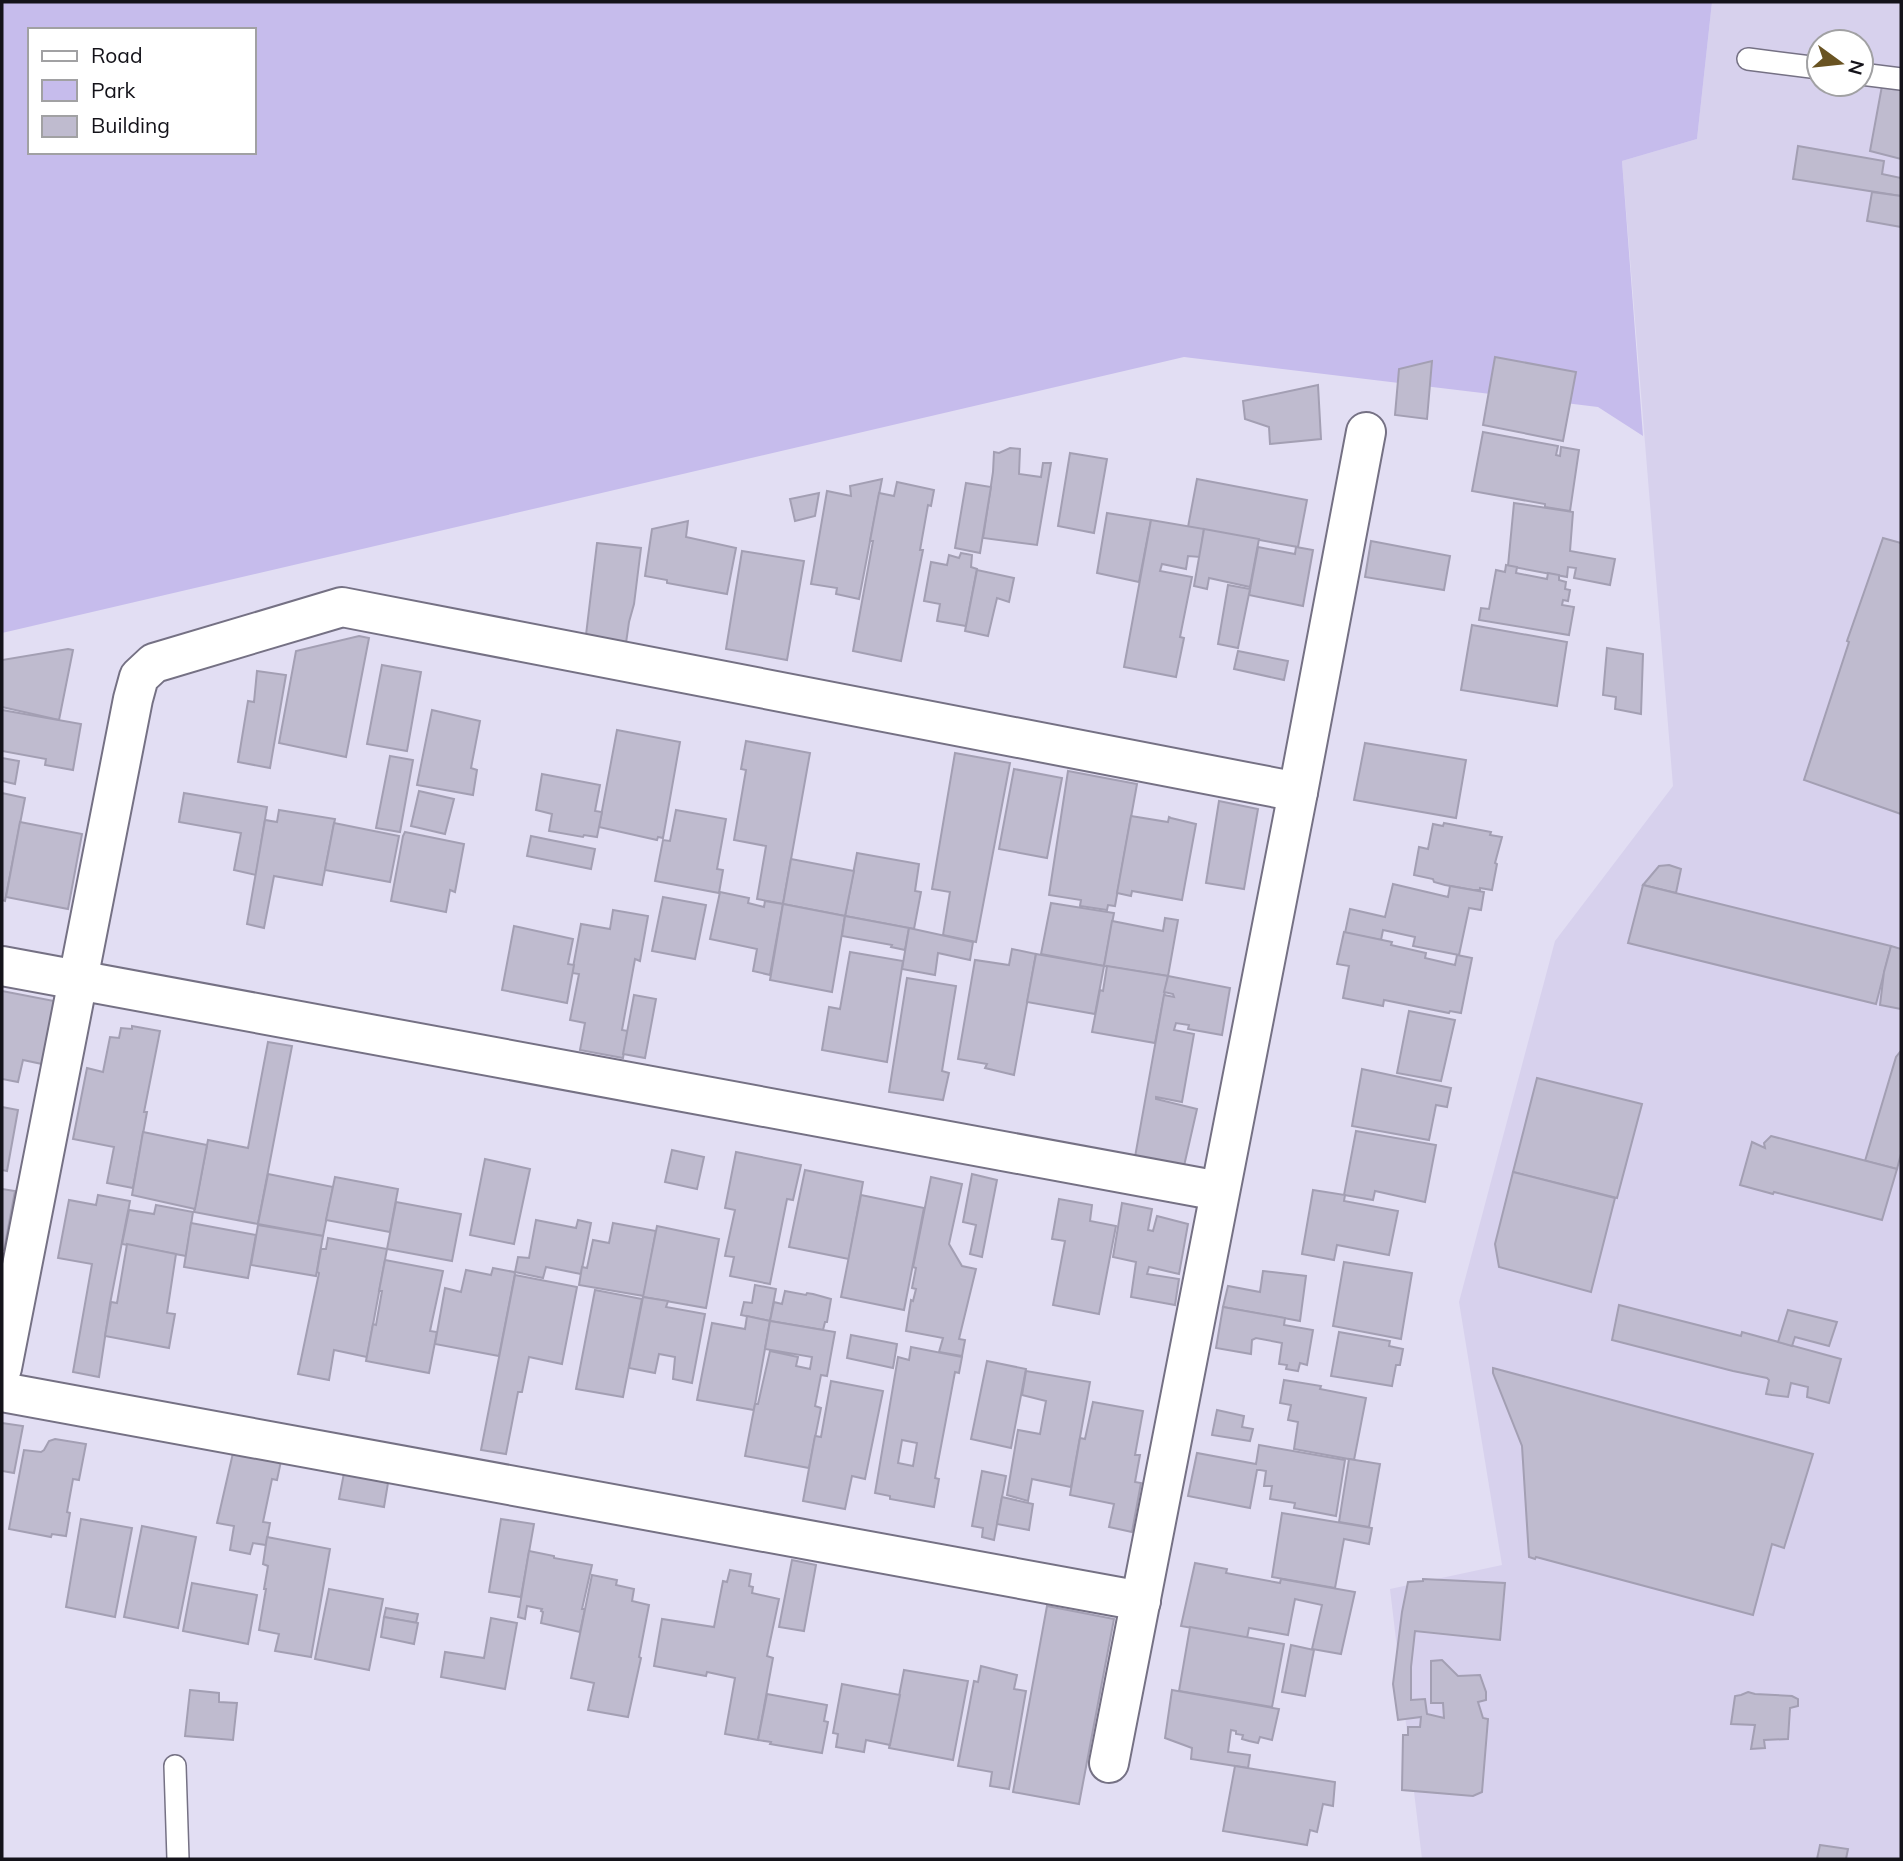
<svg xmlns="http://www.w3.org/2000/svg" width="1903" height="1861" font-family="Mulish,sans-serif">
<style>
.built{fill:#d7d1ed;fill-rule:evenodd}
.green{fill:#c6bcec;fill-rule:evenodd}
.building{fill:#bfbbcf;stroke:#a39fb3;stroke-width:2;fill-rule:evenodd}
.lines{fill:none;stroke-linecap:round;stroke-linejoin:round}
.service-casing{stroke:#757184;stroke-width:24}
.minor-casing{stroke:#757184;stroke-width:42}
.service{stroke:#fff;stroke-width:21}
.minor{stroke:#fff;stroke-width:38}
</style>
<rect width="100%" height="100%" fill="#e2def3"/>
<!-- built -->
<path class="built" d="M1712 2H1901V1859H1422L1390 1589 1502 1565 1459 1302 1555 941 1673 786 1622 161 1697 139ZM1819 42H1861V84H1819Z"/>
<!-- green -->
<path class="green" d="M2 2H1712L1697 139 1622 161 1643 436 1598 407 1184 357 2 633ZM30 30H254V152H30Z"/>
<!-- building -->
<g class="building">
<path d="M1884 75 1901 78V159L1870 151Z"/>
<path d="M1798 146 1884 161 1882 174 1901 178V196L1793 179Z"/>
<path d="M1872 192 1901 196V227L1867 221Z"/>
<path d="M1495 357 1576 372 1563 441 1483 425Z"/>
<path d="M1432 361 1427 419 1395 415 1399 369Z"/>
<path d="M1318 385 1321 439 1270 444 1269 427 1245 419 1243 401Z"/>
<path d="M1483 432 1558 446 1556 455 1560 456 1561 447 1579 450 1570 511 1545 507V504L1472 491Z"/>
<path d="M1010 448 1020 449 1019 474 1041 477 1043 463H1051L1037 545 983 538 993 472 994 452 999 453Z"/>
<path d="M1070 453 1107 459 1094 533 1058 526Z"/>
<path d="M882 479 859 599 836 594 837 588 811 584 827 491 851 496 850 486Z"/>
<path d="M1197 479 1307 500 1298 547 1188 527Z"/>
<path d="M897 482 934 490 931 506 928 505 920 550H923L901 661 853 651 873 541H870L879 493 894 496Z"/>
<path d="M966 483 991 487 980 553 955 548Z"/>
<path d="M819 493 815 516 795 521 790 499Z"/>
<path d="M1514 503 1573 512 1570 551 1615 559 1610 585 1574 578 1576 568 1568 567 1567 577 1508 566Z"/>
<path d="M1107 513 1151 520 1139 582 1097 573Z"/>
<path d="M1151 520 1204 529 1200 557 1188 556 1186 569 1162 564 1160 571 1192 577 1180 637 1184 638 1176 677 1124 667Z"/>
<path d="M688 521 686 537 736 548 727 594 667 583V580L645 576 652 529Z"/>
<path d="M1204 529 1259 539 1250 587 1209 578 1207 589 1194 586Z"/>
<path d="M1883 538 1901 543V814L1804 780 1849 642 1847 641Z"/>
<path d="M1371 541 1450 556 1444 590 1365 577Z"/>
<path d="M597 543 641 548 634 604 629 622 626 643 586 635Z"/>
<path d="M1258 547 1295 554 1296 547 1313 550 1303 606 1249 595Z"/>
<path d="M742 551 804 561 787 660 726 649Z"/>
<path d="M961 553 972 555 971 567 977 569 966 626 937 621 940 604 924 601 931 562 947 565 949 555 959 558Z"/>
<path d="M1506 565 1517 567 1516 573 1547 579 1548 573 1559 575V580L1566 582 1565 589 1570 590 1568 601 1563 600 1562 605 1574 607 1569 635 1479 620 1481 608 1489 609 1496 570 1505 572Z"/>
<path d="M977 570 1014 578 1009 602 997 598 988 636 965 631Z"/>
<path d="M1228 585 1250 589 1238 648 1218 644Z"/>
<path d="M1472 625 1567 642 1557 706 1461 690Z"/>
<path d="M359 636 369 638 346 757 279 743 296 651Z"/>
<path d="M1607 648 1643 654 1641 714 1615 709 1616 697 1603 695Z"/>
<path d="M68 649 73 650 59 720 2 707V660Z"/>
<path d="M1238 651 1288 661 1284 680 1234 669Z"/>
<path d="M382 665 421 672 407 751 367 744Z"/>
<path d="M257 671 286 675 270 768 238 762 248 701 254 702Z"/>
<path d="M2 710 81 724 73 770 45 765 46 759 2 751Z"/>
<path d="M432 710 480 721 471 768 477 770 473 795 417 785Z"/>
<path d="M617 730 680 742 663 838 658 837 657 840 599 827Z"/>
<path d="M746 741 810 753 783 904 757 899 766 846 734 840 746 770 741 769Z"/>
<path d="M1365 743 1466 760 1456 818 1354 800Z"/>
<path d="M955 753 1010 763 976 942 943 935 950 892 932 889Z"/>
<path d="M390 756 413 760 400 832 376 828Z"/>
<path d="M2 758 19 761 15 784 2 781Z"/>
<path d="M1014 769 1062 778 1047 858 999 849Z"/>
<path d="M1068 771 1137 784 1115 906 1108 905 1107 910 1080 906 1081 900 1049 895Z"/>
<path d="M542 774 600 785 595 811 602 812 597 837 584 835 583 837 549 831 552 814 536 810Z"/>
<path d="M419 791 454 799 445 834 411 826Z"/>
<path d="M2 793 25 798 5 901 2 900Z"/>
<path d="M184 793 267 807 256 875 234 870 241 833 179 822Z"/>
<path d="M1219 801 1258 809 1244 889 1206 883Z"/>
<path d="M279 810 335 819 322 885 274 876 264 928 247 924 265 820 277 822Z"/>
<path d="M676 810 726 819 717 869 723 870 719 893 655 881 663 840 670 841Z"/>
<path d="M1131 816 1168 822 1169 817 1171 818 1196 824 1182 900 1132 891 1131 896 1117 893Z"/>
<path d="M20 822 82 834 68 909 6 897Z"/>
<path d="M334 823 399 836 390 882 325 870Z"/>
<path d="M1444 823 1491 832 1490 835 1502 837 1495 863 1497 864 1492 890 1480 888V890H1473L1445 885 1434 882 1433 879 1414 875 1419 847 1428 849 1433 824 1443 826Z"/>
<path d="M405 832 464 844 455 892 450 890 446 912 391 901 403 836Z"/>
<path d="M531 836 595 849 591 869 527 856Z"/>
<path d="M857 853 919 864 915 891 921 892 914 929 845 916Z"/>
<path d="M791 859 854 871 845 916 783 904Z"/>
<path d="M1669 865 1681 869 1676 893 1643 885 1659 866Z"/>
<path d="M1393 884 1448 897 1450 886 1484 892 1481 910 1469 908 1459 955 1413 946 1415 937 1383 930 1381 940 1345 933 1350 909 1385 917Z"/>
<path d="M1643 885 1891 946 1876 1004 1628 943Z"/>
<path d="M720 892 749 898 748 903 764 907 765 901 783 904 770 975 753 971 757 949 710 939Z"/>
<path d="M663 897 706 905 695 959 652 951Z"/>
<path d="M1051 903 1114 913 1104 966 1041 954Z"/>
<path d="M783 904 845 916 832 992 770 980Z"/>
<path d="M613 910 648 916 640 961 635 959 622 1030 628 1031 623 1058 580 1050 585 1023 570 1020 579 974 572 973 581 924 610 929Z"/>
<path d="M845 916 909 928 905 950 891 947 892 945 842 936Z"/>
<path d="M1165 918 1178 920 1168 976 1104 966 1112 921 1163 931Z"/>
<path d="M514 926 573 939 568 964 574 965 567 1003 502 990Z"/>
<path d="M909 928 973 942 970 960 938 953 935 975 902 969Z"/>
<path d="M1344 932 1392 942 1391 945 1426 953 1425 958 1455 965 1457 955 1472 958 1461 1013 1450 1011 1449 1013 1384 1000 1383 1006 1343 998 1349 966 1337 964Z"/>
<path d="M1891 946 1901 949V1009L1880 1005 1884 972Z"/>
<path d="M1012 949 1036 954 1014 1075 985 1068 987 1064 958 1059 975 960 1009 965Z"/>
<path d="M850 952 903 961 887 1062 822 1050 829 1007 840 1009Z"/>
<path d="M1036 954 1104 966 1095 1014 1027 1002Z"/>
<path d="M1107 966 1168 976 1155 1043 1092 1032 1100 990 1103 991Z"/>
<path d="M1168 976 1230 988 1222 1035 1188 1029 1189 1025 1176 1023 1174 1030 1194 1034 1182 1102 1156 1097V1099L1197 1109 1184 1166 1135 1157 1164 995 1174 997 1173 994 1164 992Z"/>
<path d="M907 978 956 986 942 1071 949 1073 943 1100 889 1092Z"/>
<path d="M2 991 54 1001 42 1064 23 1060 18 1082 2 1079Z"/>
<path d="M634 995 656 999 645 1058 623 1054Z"/>
<path d="M1409 1011 1455 1020 1441 1081 1397 1073Z"/>
<path d="M132 1026 160 1031 144 1112H147L133 1188 107 1183 114 1147 73 1139 87 1068 103 1072 110 1037 119 1038 121 1028 132 1029Z"/>
<path d="M268 1042 292 1046 258 1224 194 1212 208 1140 248 1148Z"/>
<path d="M1900 1052 1901 1154 1897 1169 1865 1161 1896 1057Z"/>
<path d="M1362 1069 1451 1088 1447 1107 1436 1105 1429 1140 1352 1126Z"/>
<path d="M1537 1078 1642 1104 1617 1198 1513 1172Z"/>
<path d="M2 1107 18 1110 7 1171 2 1170Z"/>
<path d="M1356 1131 1436 1145 1425 1202 1375 1191 1373 1200 1344 1195Z"/>
<path d="M143 1132 207 1145 195 1209 132 1195Z"/>
<path d="M1771 1136 1897 1169 1882 1220 1774 1192 1773 1194 1740 1185 1752 1142 1765 1148 1764 1143Z"/>
<path d="M672 1150 704 1157 697 1189 665 1182Z"/>
<path d="M736 1152 801 1165 793 1200 787 1199 770 1284 730 1276 734 1257 725 1256 735 1210 725 1208Z"/>
<path d="M485 1159 530 1169 514 1244 470 1235Z"/>
<path d="M805 1170 863 1182 849 1259 789 1247Z"/>
<path d="M1513 1172 1615 1198 1591 1292 1499 1267 1495 1244Z"/>
<path d="M268 1174 333 1187 323 1236 258 1224Z"/>
<path d="M972 1174 997 1180 982 1257 970 1254 976 1225 963 1222Z"/>
<path d="M335 1177 398 1189 390 1232 326 1220Z"/>
<path d="M931 1177 962 1184 949 1244 962 1266 976 1269 959 1339 965 1340 962 1356 939 1352 943 1338 906 1331 911 1300 913 1301 916 1289 912 1288 916 1268 913 1267Z"/>
<path d="M2 1189 15 1191 4 1250H2Z"/>
<path d="M1313 1190 1345 1195 1344 1201 1398 1211 1389 1255 1337 1245 1334 1260 1302 1254Z"/>
<path d="M98 1195 130 1201 110 1304 99 1377 73 1372 92 1264 58 1258 69 1200 96 1205Z"/>
<path d="M861 1195 924 1208 904 1310 841 1297Z"/>
<path d="M1059 1199 1092 1205 1090 1221 1116 1226 1099 1314 1053 1305 1065 1241 1052 1239Z"/>
<path d="M396 1202 461 1214 452 1261 387 1249Z"/>
<path d="M1122 1203 1152 1209 1148 1230 1153 1231 1157 1216 1188 1224 1179 1274 1149 1267 1147 1274 1179 1279 1175 1305 1131 1297 1136 1262 1113 1257Z"/>
<path d="M156 1205 193 1212 186 1256 122 1244 129 1210 154 1214Z"/>
<path d="M536 1220 576 1228 578 1220 591 1223 581 1274 546 1267 543 1278 515 1272 518 1257 529 1258Z"/>
<path d="M191 1223 256 1235 248 1278 184 1267Z"/>
<path d="M613 1223 656 1231 644 1296 579 1285 582 1267 587 1268 593 1240 609 1243Z"/>
<path d="M258 1225 323 1236 316 1276 251 1265Z"/>
<path d="M657 1226 719 1239 706 1308 643 1297Z"/>
<path d="M328 1238 387 1249 367 1357 334 1350 329 1380 298 1374 319 1273 317 1272 321 1249H326Z"/>
<path d="M127 1244 176 1254 167 1313 175 1314 169 1348 105 1336 111 1302 117 1303Z"/>
<path d="M385 1260 443 1271 430 1331 437 1332 429 1373 366 1361 373 1324 376 1325 382 1291H379Z"/>
<path d="M1344 1262 1412 1273 1401 1339 1333 1326Z"/>
<path d="M493 1268 514 1272 515 1274 499 1356 435 1344 445 1288 461 1292 466 1270 491 1275Z"/>
<path d="M1263 1271 1306 1276 1300 1321 1223 1307 1228 1286 1260 1292Z"/>
<path d="M515 1275 577 1287 562 1364 529 1357 522 1392H518L506 1454 481 1450Z"/>
<path d="M755 1285 776 1289 770 1321 741 1315 744 1302 752 1303Z"/>
<path d="M595 1290 642 1299 623 1397 576 1389Z"/>
<path d="M785 1291 806 1295 807 1293 813 1294 831 1299 827 1322H825L823 1330 770 1321 774 1302 782 1304Z"/>
<path d="M643 1297 668 1301 666 1307 705 1314 692 1383 673 1379 675 1357 659 1354 655 1373 629 1368Z"/>
<path d="M1619 1305 1741 1336 1742 1332 1841 1359 1829 1403 1807 1397 1808 1387 1791 1383 1788 1397 1772 1395 1766 1394 1769 1380 1767 1378 1733 1371 1612 1340Z"/>
<path d="M1223 1307 1285 1318 1284 1325 1313 1330 1307 1365 1300 1363 1298 1371 1286 1369 1287 1365 1279 1364 1282 1343 1256 1338 1252 1340 1251 1354 1216 1348Z"/>
<path d="M1788 1310 1837 1322 1829 1346 1795 1337 1792 1346 1778 1342Z"/>
<path d="M747 1316 770 1321 754 1410 697 1400 712 1323 745 1329Z"/>
<path d="M770 1321 835 1332 827 1376 821 1375 815 1406 821 1408 809 1468 745 1456 755 1404H758L770 1351 798 1357 796 1366 810 1369 812 1357 765 1349Z"/>
<path d="M1339 1332 1390 1341 1389 1346 1403 1349 1400 1365H1396L1392 1386 1331 1376Z"/>
<path d="M851 1335 897 1344 893 1368 847 1358Z"/>
<path d="M911 1347 962 1357 959 1373 955 1372 935 1478 939 1479 934 1507 890 1499V1496L875 1493 898 1357 909 1360ZM902 1440 917 1443 913 1466 898 1463Z"/>
<path d="M987 1361 1026 1369 1011 1448 971 1439Z"/>
<path d="M1493 1368 1813 1454 1784 1548 1772 1544 1753 1615 1536 1557 1535 1559 1529 1557 1522 1446 1493 1373Z"/>
<path d="M1026 1371 1090 1382 1071 1487 1032 1479 1028 1501 1007 1495 1018 1430 1040 1434 1046 1401 1022 1395Z"/>
<path d="M1284 1380 1321 1386 1320 1389 1366 1398 1354 1460 1294 1449 1298 1422 1288 1420 1291 1405 1280 1403Z"/>
<path d="M831 1381 883 1391 865 1479 852 1476 845 1509 803 1501 815 1436 821 1437Z"/>
<path d="M1093 1402 1143 1411 1135 1455H1140L1135 1482 1141 1483 1132 1532 1109 1527 1114 1504 1070 1495 1080 1438 1085 1439Z"/>
<path d="M1217 1410 1244 1416 1242 1427 1253 1429 1250 1441 1212 1435Z"/>
<path d="M2 1423 23 1426 14 1473 2 1471Z"/>
<path d="M55 1439 86 1444 79 1480 73 1479 67 1512 70 1513 66 1536 52 1534 51 1537 9 1529 24 1450 41 1452 44 1450 49 1441Z"/>
<path d="M1259 1445 1345 1460 1336 1516 1294 1508 1295 1503 1270 1499 1272 1486H1264L1266 1471 1260 1470H1257L1250 1508 1188 1496 1197 1453 1256 1464Z"/>
<path d="M233 1453 281 1461 277 1480 272 1479 263 1522 270 1523 266 1545 253 1543 250 1554 230 1550 234 1526 217 1523Z"/>
<path d="M1349 1459 1380 1464 1369 1527 1339 1522Z"/>
<path d="M982 1471 1006 1476 994 1540 982 1537 983 1528 972 1526Z"/>
<path d="M344 1473 388 1483 384 1507 339 1499Z"/>
<path d="M1002 1497 1033 1504 1029 1530 997 1524Z"/>
<path d="M1282 1513 1372 1528 1369 1544 1344 1539 1335 1588 1272 1577Z"/>
<path d="M81 1519 132 1528 115 1617 66 1607Z"/>
<path d="M501 1519 534 1524 521 1597 489 1592Z"/>
<path d="M142 1526 196 1537 178 1628 124 1617Z"/>
<path d="M267 1537 330 1549 311 1657 275 1651 279 1634 259 1630 266 1589H264L268 1566 263 1564Z"/>
<path d="M529 1551 554 1556V1558L592 1565 582 1609H585L580 1632 541 1623 543 1612 541 1611 542 1609 527 1606 525 1619 518 1617Z"/>
<path d="M792 1560 816 1565 804 1631 779 1627Z"/>
<path d="M1195 1563 1227 1569 1226 1573 1280 1583 1281 1579 1355 1592 1341 1654 1312 1649 1322 1605 1299 1600 1295 1599 1288 1635 1249 1628 1247 1638 1181 1626Z"/>
<path d="M730 1570 751 1574 749 1586 753 1587 752 1593 779 1599 767 1656 773 1658 758 1740 725 1734 735 1678 707 1672 706 1676 654 1666 662 1619 714 1627 723 1581 727 1582Z"/>
<path d="M592 1575 617 1580 616 1585 634 1589 632 1601 649 1605 639 1657 641 1658 628 1717 588 1710 594 1683 571 1678Z"/>
<path d="M1423 1579 1505 1583 1500 1640 1415 1631 1411 1667V1700L1425 1699 1427 1714 1444 1718 1443 1703H1431V1661L1442 1660 1458 1676 1480 1675 1486 1692V1700L1478 1702 1483 1718 1488 1719 1482 1792 1473 1796 1402 1790 1403 1735H1408V1727H1420L1421 1717 1398 1720 1393 1684 1402 1612 1408 1582 1423 1581Z"/>
<path d="M192 1583 257 1595 248 1644 183 1631Z"/>
<path d="M329 1589 383 1599 369 1670 315 1659Z"/>
<path d="M1047 1606 1114 1619 1079 1804 1013 1792Z"/>
<path d="M386 1608 418 1614 416 1623 384 1617Z"/>
<path d="M384 1617 418 1623 414 1644 381 1637Z"/>
<path d="M491 1618 517 1623 505 1689 441 1677 445 1652 484 1658Z"/>
<path d="M1190 1627 1284 1644 1272 1707 1179 1691Z"/>
<path d="M1291 1645 1314 1650 1305 1696 1282 1692Z"/>
<path d="M981 1666 1017 1675 1014 1689 1026 1691 1009 1789 990 1786 992 1772 958 1766 974 1681 978 1682Z"/>
<path d="M904 1670 968 1681 953 1760 889 1748Z"/>
<path d="M842 1684 900 1695 890 1745 866 1740 864 1752 836 1747 838 1734 833 1733Z"/>
<path d="M190 1690 219 1693V1702L237 1703 233 1740 185 1736Z"/>
<path d="M1172 1690 1279 1709 1272 1740 1260 1737 1258 1743 1249 1741 1242 1739 1243 1735 1236 1734V1731L1231 1730 1228 1752 1250 1755 1248 1768 1191 1759 1192 1748 1165 1738Z"/>
<path d="M1748 1692 1755 1694 1792 1696 1798 1699V1706L1790 1708 1788 1739 1764 1740 1765 1748 1751 1749 1755 1725 1731 1724 1735 1696 1741 1695Z"/>
<path d="M767 1694 827 1705 824 1721 828 1722 822 1753 770 1744 771 1742 758 1740Z"/>
<path d="M1235 1766 1335 1782 1333 1806 1323 1804 1317 1832 1310 1830 1307 1845 1223 1831Z"/>
<path d="M1820 1845 1848 1849 1846 1859H1817Z"/>
</g>
<g class="lines">
<defs>
<g id="service">
<path d="M1748 59 1819 68"/>
<path d="M1861 74 1901 79"/>
<path d="M175 1766 178 1859"/>
</g>
<g id="minor">
<path d="M2 966 1219 1191"/>
<path d="M2 1368 133 699 139 677 154 663 342 607 1298 792"/>
<path d="M2 1392 1141 1601"/>
<path d="M1109 1763 1298 792 1366 432"/>
</g>
</defs>
<!-- service casing -->
<use href="#service" class="service-casing"/>
<!-- minor casing -->
<use href="#minor" class="minor-casing"/>
<!-- service -->
<use href="#service" class="service"/>
<!-- minor -->
<use href="#minor" class="minor"/>
</g>
<!-- border -->
<rect width="1903" height="1861" fill="none" stroke="#14131a" stroke-width="7"/>
<!-- legend -->
<rect x="28" y="28" width="228" height="126" fill="#ffffff" stroke="#a1a1a3" stroke-width="2"/>
<rect x="42" y="51" width="35" height="10" fill="#ffffff" stroke="#a1a1a3" stroke-width="2"/>
<text x="91" y="63" font-size="21" fill="#14131a">Road</text>
<rect x="42" y="80" width="35" height="21" fill="#c6bcec" stroke="#a1a1a3" stroke-width="2"/>
<text x="91" y="98" font-size="21" fill="#14131a">Park</text>
<rect x="42" y="116" width="35" height="21" fill="#bfbbcf" stroke="#a1a1a3" stroke-width="2"/>
<text x="91" y="133" font-size="21" fill="#14131a">Building</text>
<!-- north arrow -->
<g transform="translate(1840 63) rotate(105)"><circle r="33" fill="#ffffff" stroke="#a1a1a3" stroke-width="2"/>
<path d="M0-5L12 26L0 18L-12 26Z" fill="#695322"/>
<text y="-10" font-size="19" font-weight="bold" text-anchor="middle" fill="#14131a">N</text>
</g>
</svg>
